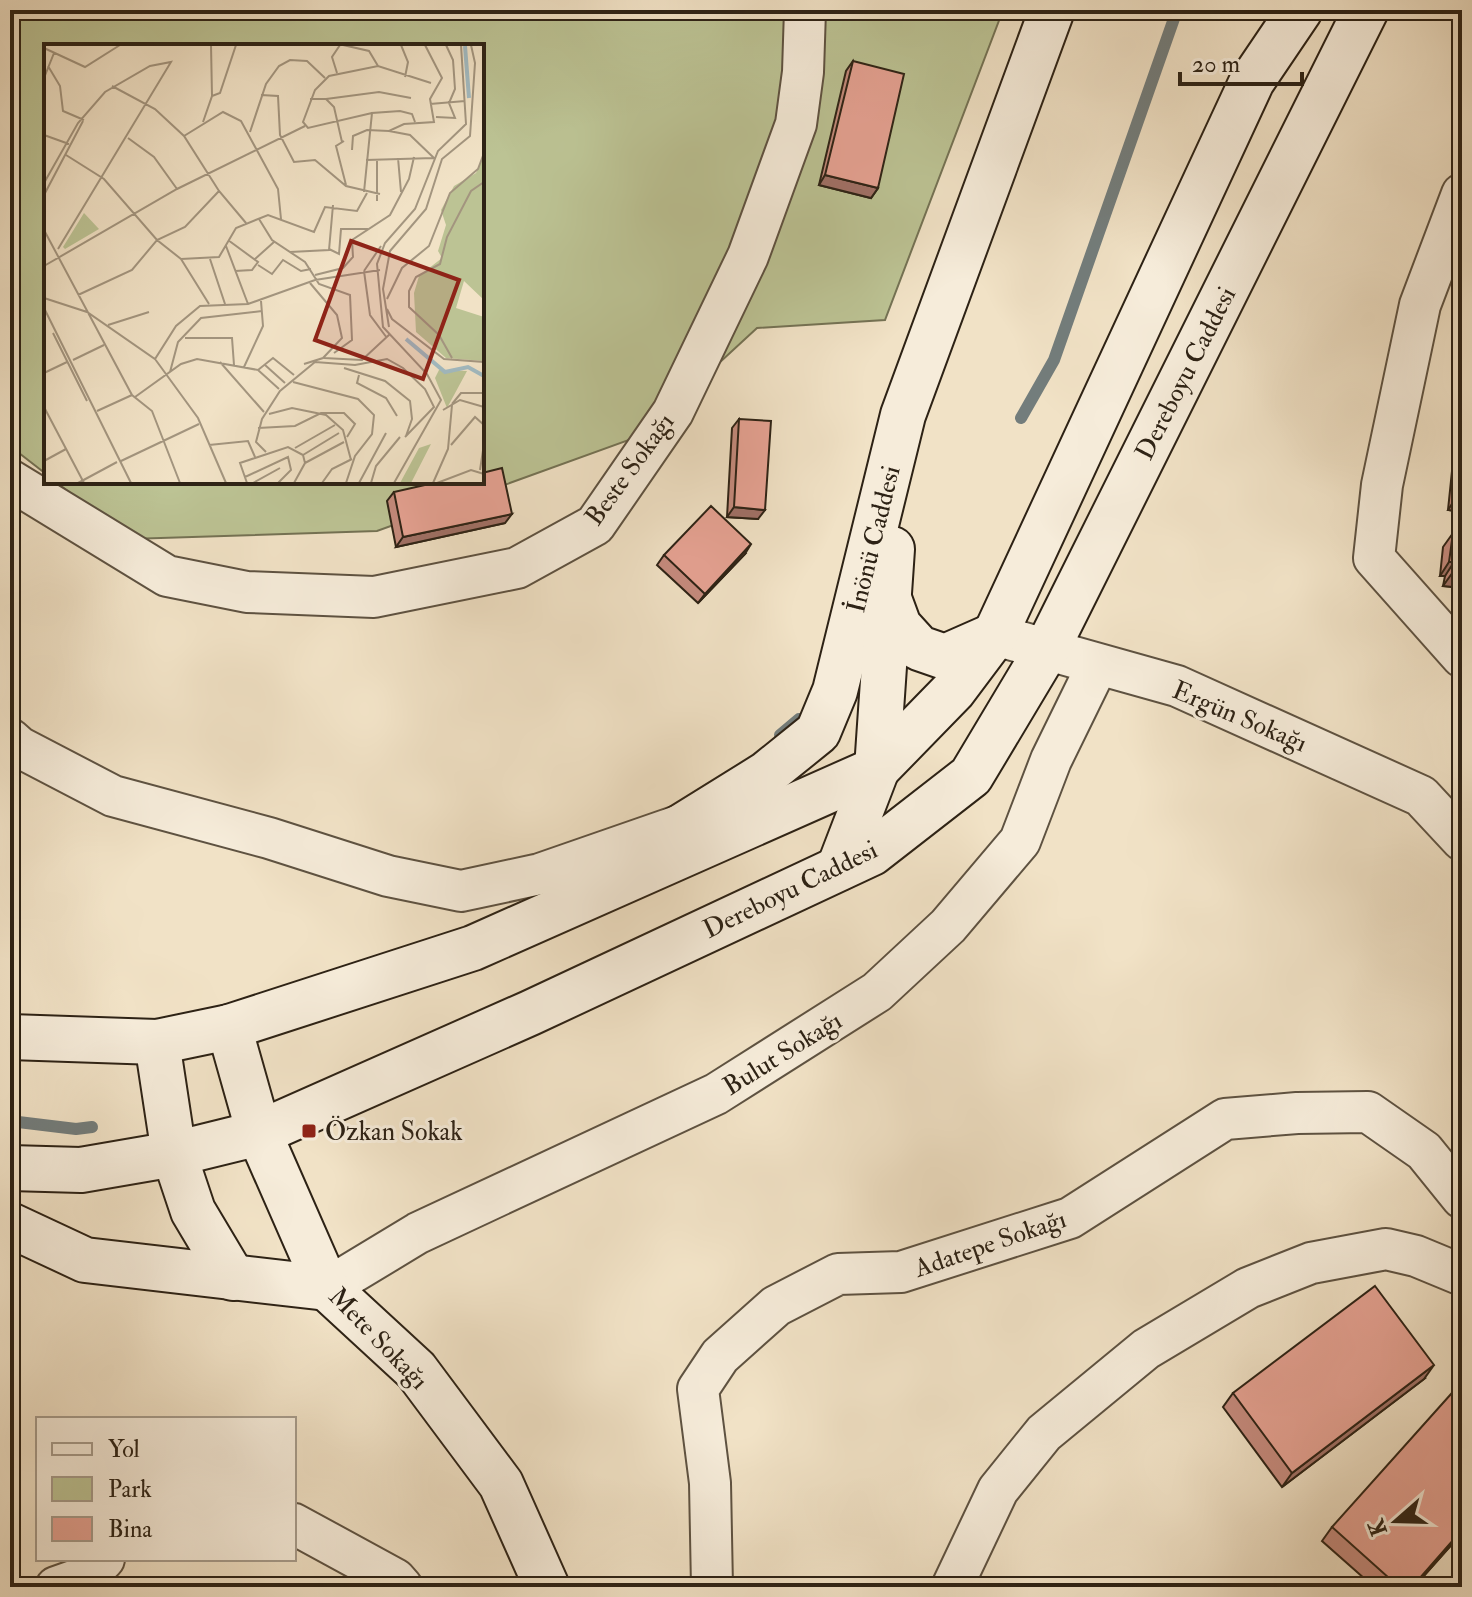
<svg xmlns="http://www.w3.org/2000/svg" width="1472" height="1597" font-family="'IM FELL Double Pica',serif">
<style>
.green{fill:#bcc394;stroke:#747254;stroke-width:2}
.lines{fill:none;stroke-linecap:round;stroke-linejoin:round}
.stream{stroke:#737d7c;stroke-width:12}
.street-casing{stroke:#5e5241;stroke-width:44}
.secondary-casing{stroke:#2d2215;stroke-width:48}
.street{stroke:#f6ecda;stroke-width:40}
.secondary{stroke:#f6ecda;stroke-width:44}
.wall{fill:#c68b7e;stroke:#2d2215;stroke-width:2}
.shaded-wall{fill:#a17167;stroke:#2d2215;stroke-width:2}
.building{fill:#e6a293;stroke:#2d2215;stroke-width:2}
.poi-dot{fill:#8f2418;stroke:#f6ecda;stroke-width:3}
.labels{text-anchor:middle;stroke-width:6;stroke-linejoin:round;paint-order:stroke}
.street-label{font-size:26px;fill:#2d2215;stroke:#f6ecda}
.poi-label{font-size:26px;fill:#2d2215;stroke:#f6ecda;text-anchor:start}
.inset-river{fill:none;stroke:#a1bac1;stroke-width:4}
.inset-road{fill:none;stroke:#a3957f;stroke-width:2}
.view{fill:#8f2418;fill-opacity:0.15;stroke:#8f2418;stroke-width:4}
.inset-edge{fill:none;stroke:#2d2215;stroke-width:4}
</style>
<rect width="100%" height="100%" fill="#f1e2c6"/>
<filter id="stains"><feTurbulence type="fractalNoise" baseFrequency=".0025" numOctaves="4"/><feColorMatrix values="0 0 0 0 .2 0 0 0 0 .09 0 0 0 0 .02 0 0 0 .5 -.17"/></filter>
<radialGradient id="worn" r=".72"><stop offset=".6" stop-color="#630" stop-opacity="0"/><stop offset="1" stop-color="#630" stop-opacity=".3"/></radialGradient>
<!-- green -->
<path class="green" d="M10 10H1003L885 320 757 328 640 436 377 531 129 539 56 482H482V46H46V474L10 446Z"/>
<g class="lines">
<!-- stream -->
<g class="stream">
<path d="M1021 418 1054 360 1177 10"/>
<path d="M780 735 799 719"/>
<path d="M10 1121 76 1129 92 1127"/>
</g>
<defs>
<g id="street">
<path d="M1462 194 1420 305 1382 485 1374 558 1462 657"/>
<path d="M10 480 167 576 247 592 374 597 517 568 595 525 673 412 748 256 796 124 803 72 805 10"/>
<path d="M995 635 1177 686 1421 796 1462 840"/>
<path d="M10 739 19 747 113 796 269 838 388 876 461 891 540 874 684 824"/>
<path d="M327 1288 418 1233 716 1094 877 992 948 926 1020 841 1051 760 1097 666"/>
<path d="M294 1524 395 1579 402 1587"/>
<path d="M56 1587 87 1576 104 1559"/>
<path d="M712 1587 710 1483 698 1389 720 1356 776 1306 838 1274 901 1272 1070 1218 1225 1119 1297 1113 1368 1112 1424 1151 1462 1198"/>
<path d="M952 1587 998 1490 1044 1433 1146 1349 1248 1288 1311 1263 1386 1249 1416 1256 1462 1275"/>
</g>
<g id="secondary">
<path d="M888 596 899 626 919 648 945 657 995 635"/>
<path d="M655 843 766 774 818 732 835 691 903 415 1052 10"/>
<path d="M839 868 877 769 892 549"/>
<path d="M229 1027 259 1133 327 1288 416 1370 501 1484 547 1587"/>
<path d="M10 1037 157 1042 229 1027 473 948 877 769 953 691 995 635 1252 81 1300 10"/>
<path d="M157 1042 174 1154 193 1211 233 1278"/>
<path d="M10 1168 81 1170 174 1154 259 1133 530 1013 872 853 971 776 1047 649 1366 10"/>
<path d="M10 1225 85 1260 327 1288"/>
</g>
</defs>
<!-- street casing -->
<use href="#street" class="street-casing"/>
<!-- secondary casing -->
<use href="#secondary" class="secondary-casing"/>
<!-- street -->
<use href="#street" class="street"/>
<!-- secondary -->
<use href="#secondary" class="secondary"/>
</g>
<!-- wall -->
<g class="wall">
<path d="M853 61 878 188 871 198 819 185 846 71Z"/>
<path d="M1462 397V419H1459Z"/>
<path d="M739 419 758 519 727 517 732 428Z"/>
<path d="M1462 456V588L1443 586 1445 576H1440L1443 547 1453 533 1455 511 1448 510 1452 471Z"/>
<path d="M394 492 505 523 396 547 387 501Z"/>
<path d="M745 554 698 603 657 565 664 555Z"/>
<path d="M1424 1379 1282 1487 1223 1407 1233 1393Z"/>
<path d="M1332 1527 1462 1533 1414 1587H1374L1322 1541Z"/>
</g>
<!-- shaded-wall -->
<g class="shaded-wall">
<path d="M825 175 878 188 871 198 819 185Z"/>
<path d="M1457 496 1462 497V501L1455 511 1448 510Z"/>
<path d="M734 507 765 510 758 519 727 517Z"/>
<path d="M512 514 505 523 396 547 403 537Z"/>
<path d="M751 544 745 554 698 603 705 594Z"/>
<path d="M1449 562H1454L1445 576H1440Z"/>
<path d="M1453 572 1462 573V588L1443 586Z"/>
<path d="M1434 1365 1424 1379 1282 1487 1292 1473Z"/>
<path d="M1462 1530V1533L1414 1587H1412Z"/>
</g>
<!-- building -->
<g class="building">
<path d="M853 61 904 74 878 188 825 175Z"/>
<path d="M739 419 771 421 765 510 734 507Z"/>
<path d="M1462 456V497L1457 496Z"/>
<path d="M502 468 512 514 403 537 394 492 438 482H482V473Z"/>
<path d="M711 506 751 544 705 594 664 555Z"/>
<path d="M1462 524V573L1453 572 1454 562H1449L1453 533 1461 534Z"/>
<path d="M1375 1286 1434 1365 1292 1473 1233 1393Z"/>
<path d="M1451 1394 1462 1404V1530L1412 1587H1399L1332 1527Z"/>
</g>
<!-- markers -->
<rect class="poi-dot" x="301" y="1123" width="16" height="16" rx="4"/>
<g class="labels">
<!-- street labels -->
<g class="street-label">
<text transform="translate(1185 373) rotate(-63)" y="9">Dereboyu Caddesi</text>
<text transform="translate(629 469) rotate(-54)" y="9">Beste Sokağı</text>
<text transform="translate(873 539) rotate(-76)" y="9">İnönü Caddesi</text>
<text transform="translate(1240 716) rotate(23)" y="9">Ergün Sokağı</text>
<text transform="translate(790 889) rotate(-26)" y="9">Dereboyu Caddesi</text>
<text transform="translate(782 1053) rotate(-32)" y="9">Bulut Sokağı</text>
<text transform="translate(990 1243) rotate(-19)" y="9">Adatepe Sokağı</text>
<text transform="translate(379 1338) rotate(46)" y="9">Mete Sokağı</text>
</g>
<!-- poi labels -->
<g class="poi-label">
<text x="325" y="1140">Özkan Sokak</text>
</g>
</g>
<!-- overview -->
<g transform="translate(44 44)">
<rect width="440" height="440" fill="#f1e2c6"/>
<path d="M440 111V256L420 237 412 264 440 273V317L402 314 372 288 370 249 375 232 398 214 394 207 402 181 397 166 410 142 432 129ZM40 169 55 185 21 205 19 203ZM395 326 423 327 403 364 391 334ZM387 400 367 439H356L375 404Z" fill="#bcc394"/>
<path class="inset-river" d="M421 2 425 54M362 295 401 328 424 323 440 332"/>
<path class="inset-road" d="M299 1 325 7 334 22M357 1 364 18 361 33M0 4 41 23 76 1M4 22 16 42 19 67 40 76M293 29 288 13 296 1M0 34 10 9M68 42 111 65 140 92 175 147 202 179M217 51 234 52 236 91 250 118 271 116 302 142 336 150M168 52 176 49 192 1M266 55H282L290 63 298 98M282 55 335 48 367 54M386 60 421 57M328 69 264 84 259 78 271 46 285 32 334 22 387 39M392 73 411 74 405 59 411 45 409 16 402 1M159 78 168 52 167 1M345 87 366 91 390 114M206 88 222 40 235 22 246 16 263 17 281 34M0 91 25 100M140 92 179 68 197 77 234 145 237 175M84 94 110 113 133 145M300 97 292 102 302 141M308 106 309 92 323 86 345 87 360 80 390 78 386 55 398 34 381 1M22 111 60 135 113 196 137 215 175 213 192 184 224 171 270 188 281 163 313 167 323 149M354 114 357 148M322 116 390 114M0 139 34 79 61 48 106 22 127 18 14 205M320 148 328 69 356 67 368 70 371 78M0 151 39 77M333 157V117M215 175 228 196 261 218 275 240 306 251 308 296 290 309M0 186 88 351 108 367 136 439M184 196 214 218 208 226 191 227M182 202 204 260M285 205 295 210 297 185H324M246 208 285 206 289 161M137 215 165 260M166 215 181 260M211 215 230 198M214 221 228 230 239 216 257 227 267 225M0 222 133 145 261 82M320 227 326 271 343 294M320 227 337 202M271 231 299 224 309 213 308 196 346 171 365 135 370 113M34 251 88 226 113 196 141 183 175 147M0 254 43 268 111 315 132 282 156 262 204 260 271 236 336 226M343 255 358 224 385 202 406 149 434 125 440 109M0 264 87 439M343 265 348 275 400 315 440 318M64 281 105 268M345 283 339 245 346 207 382 165 398 115 426 92 431 19 427 1M9 289 43 357M141 294H188L190 321M280 314 318 316 346 290M408 314 395 291 365 263V247L372 233 396 220 403 193 427 147 440 138M111 315 154 374 182 439M29 316 60 301M176 318 220 368M260 320 279 314 298 294 293 271 266 239M221 321 241 339M200 323 219 282 217 257M300 324 341 337 366 357 368 375 362 392M214 326 235 345M126 328 134 298 157 274 218 267M0 329 23 318M315 331 313 339 342 354 353 372M249 338 314 355 330 371 328 390 311 412 302 439M91 353 137 320 153 315 214 326 229 314 250 331M408 360 417 349H440M0 363 40 439M399 366 416 356 440 363M53 367 88 351M225 370 248 364 282 371 299 386 307 416M214 384 251 382 277 369H300L311 380 303 393M165 401 204 397 211 413M407 401 431 373 440 381M251 404 291 381M222 408 212 398 218 375 236 347 271 318 311 321 343 315 359 324 381 345 390 363 361 393M259 411 295 389M0 417 22 405M77 417 155 380M261 419 300 398M436 426 440 400M201 433 244 413 247 426 234 439M34 439 73 418M203 439 196 419 244 403 259 411 261 419 250 439M209 439 236 424M278 439 288 425 308 415M315 439 342 389M327 439 332 422 356 393M350 439 397 356 383 330 339 283 333 220 341 199 371 165 394 107 422 80 417 1M389 439 404 405 408 361M393 439 427 426 440 430"/>
<path class="view" d="M307 197 415 236 379 335 271 296Z"/>
<rect width="440" height="440" class="inset-edge"/>
</g>
<!-- margin -->
<rect width="1472" height="1597" fill="none" stroke="#f1e2c6" stroke-width="40"/>
<rect x="12" y="12" width="1448" height="1573" fill="none" stroke="#2d2215" stroke-width="4"/>
<rect x="20" y="20" width="1432" height="1557" fill="none" stroke="#2d2215" stroke-width="2"/>
<!-- legend -->
<rect x="36" y="1417" width="260" height="144" fill="#f6ecda" stroke="#a69b8b" stroke-width="2"/>
<rect x="52" y="1443" width="40" height="12" fill="#f6ecda" stroke="#a69b8b" stroke-width="2"/>
<text x="108" y="1457" font-size="24" fill="#2d2215">Yol</text>
<rect x="52" y="1477" width="40" height="24" fill="#bcc394" stroke="#a69b8b" stroke-width="2"/>
<text x="108" y="1497" font-size="24" fill="#2d2215">Park</text>
<rect x="52" y="1517" width="40" height="24" fill="#e6a293" stroke="#a69b8b" stroke-width="2"/>
<text x="108" y="1537" font-size="24" fill="#2d2215">Bina</text>
<!-- north arrow -->
<g transform="translate(1396 1521) rotate(250)" stroke="#f6ecda" stroke-width="6" paint-order="stroke">
<path d="M0-6L14 30L0 20L-14 30Z" fill="#2d2215"/>
<text y="-12" font-size="22" font-weight="bold" text-anchor="middle" fill="#2d2215">K</text>
</g>
<!-- scale -->
<path d="M1180 72v12h122v-12" fill="none" stroke="#2d2215" stroke-width="4"/>
<text x="1192" y="72" font-size="24" fill="#2d2215" stroke="#f6ecda" stroke-width="6" paint-order="stroke">20 m</text>
<rect width="100%" height="100%" filter="url(#stains)"/>
<rect width="100%" height="100%" fill="url(#worn)"/>
</svg>
